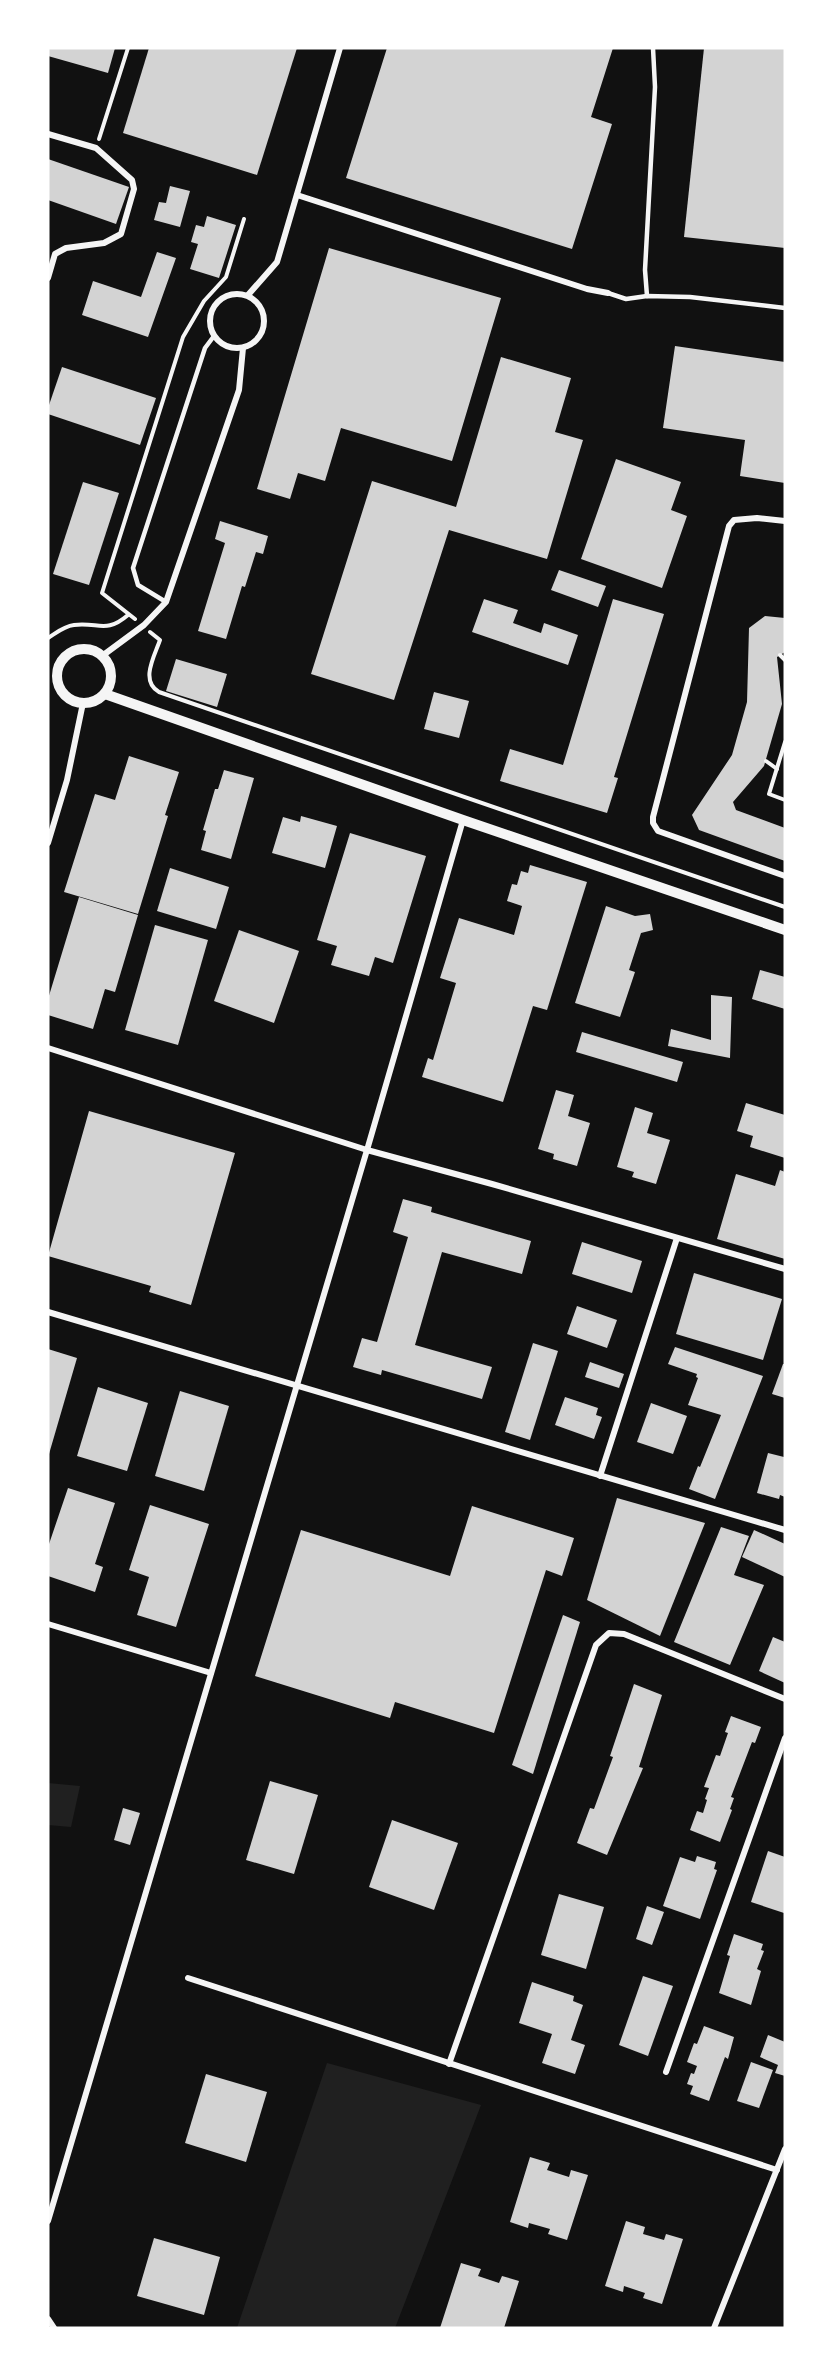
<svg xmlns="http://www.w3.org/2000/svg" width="833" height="2376" font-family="'Source Sans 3',sans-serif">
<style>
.green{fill:#202020}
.building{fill:#d3d3d3}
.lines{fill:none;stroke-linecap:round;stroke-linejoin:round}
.path{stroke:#f5f5f5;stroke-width:4}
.service{stroke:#f5f5f5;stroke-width:4.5}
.minor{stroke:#f5f5f5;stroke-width:6}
.tertiary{stroke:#f5f5f5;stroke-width:10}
</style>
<rect width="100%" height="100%" fill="#111"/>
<!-- green -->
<g class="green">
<path d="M48 1783 80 1786 71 1827 48 1825Z"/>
<path d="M327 2063 481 2105 395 2328H237Z"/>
</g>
<!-- building -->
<g class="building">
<path d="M48 48H115L108 73 48 56Z"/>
<path d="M149 48H297L257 175 123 133Z"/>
<path d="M387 48H613L591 117 612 124 572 249 346 178Z"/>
<path d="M704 48H785V248L684 237Z"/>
<path d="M48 159 129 187 116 224 48 200Z"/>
<path d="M170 186 190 191 180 227 154 220 159 202 166 203Z"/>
<path d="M207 216 236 225 219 278 190 269 198 244 191 242 196 225 204 227Z"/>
<path d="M329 248 501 298 452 461 341 428 325 481 298 473 290 499 257 489Z"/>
<path d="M157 252 176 258 148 337 82 315 93 281 141 297Z"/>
<path d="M675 346 785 362V483L740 476 745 440 663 428Z"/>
<path d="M501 357 571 378 555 432 583 440 547 559 449 530 394 700 311 674 372 481 456 507Z"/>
<path d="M62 367 156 398 140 445 48 414V408Z"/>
<path d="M616 459 681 482 671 510 687 516 662 588 581 559Z"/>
<path d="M83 482 119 493 89 585 53 574Z"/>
<path d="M220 521 268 536 263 554 256 552 245 587 242 586 226 639 198 631 225 543 215 539Z"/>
<path d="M559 570 606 586 598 607 551 590Z"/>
<path d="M484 599 518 610 513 623 541 633 544 623 578 635 568 665 472 632Z"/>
<path d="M613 599 664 614 614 777 618 778 607 813 500 781 510 749 563 765Z"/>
<path d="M765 616 785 618V652L777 657 782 704 764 766 733 802 736 810 785 828V861L699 830 692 815 732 755 747 702 749 628Z"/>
<path d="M176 659 227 674 217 707 166 691Z"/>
<path d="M434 692 469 701 459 738 424 729Z"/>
<path d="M129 756 179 772 165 815 168 816 138 914 64 892 95 794 115 800Z"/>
<path d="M224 770 254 778 231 859 201 850 206 831 203 830 215 789H218Z"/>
<path d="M301 816 337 826 325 868 272 853 283 817 300 822Z"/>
<path d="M350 833 426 856 393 963 375 957 369 976 331 965 337 946 317 940Z"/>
<path d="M530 865 587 882 547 1010 533 1006 503 1102 422 1077 428 1058 433 1060 456 983 440 978 459 918 514 935 522 906 507 901 512 884 517 885 521 871 528 873Z"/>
<path d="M170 868 229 887 216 929 157 911Z"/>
<path d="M79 897 138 915 115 992 105 989 93 1029 48 1015V999Z"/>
<path d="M606 906 635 916 650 914 653 930 641 933 629 970 635 972 620 1017 575 1003Z"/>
<path d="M155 925 208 940 178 1045 125 1030Z"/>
<path d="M239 930 299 951 274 1023 214 1001Z"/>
<path d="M760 970 785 977V1009L752 999Z"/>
<path d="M711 995 732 997 730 1058 668 1046 671 1029 711 1040Z"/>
<path d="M582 1032 683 1062 677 1082 576 1052Z"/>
<path d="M556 1090 574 1095 568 1116 590 1123 577 1166 553 1159 554 1154 538 1149Z"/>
<path d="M746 1103 785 1115V1158L750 1147 753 1136 737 1131Z"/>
<path d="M635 1107 653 1113 647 1133 670 1140 656 1184 632 1177 634 1172 617 1167Z"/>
<path d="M89 1111 235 1153 191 1305 149 1292 151 1286 48 1256Z"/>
<path d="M780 1170 785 1172V1259L717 1239 736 1174 775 1186Z"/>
<path d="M403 1199 432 1207 431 1212 531 1241 522 1274 442 1252 415 1345 492 1367 482 1399 382 1370 381 1375 353 1367 362 1338 377 1342 408 1237 393 1232Z"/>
<path d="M582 1242 642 1261 632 1293 572 1274Z"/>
<path d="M694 1273 782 1299 763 1360 676 1334Z"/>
<path d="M577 1306 617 1320 607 1348 567 1334Z"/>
<path d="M533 1343 558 1351 530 1440 505 1432Z"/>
<path d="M675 1347 763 1376 715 1499 689 1489 698 1466 700 1467 721 1415 688 1405 698 1378 696 1377 697 1374 668 1364Z"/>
<path d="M48 1349 77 1358 49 1454H48Z"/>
<path d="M590 1362 624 1374 619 1388 585 1377Z"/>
<path d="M783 1364H785V1398L772 1394Z"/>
<path d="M98 1387 148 1403 127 1471 77 1456Z"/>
<path d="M180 1391 229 1406 204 1491 155 1476Z"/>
<path d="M565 1397 598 1408 596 1415 602 1417 594 1439 555 1425Z"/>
<path d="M651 1403 687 1416 673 1454 637 1442Z"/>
<path d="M768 1453 784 1457 785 1497 780 1495 779 1499 757 1493Z"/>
<path d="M68 1488 115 1503 95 1564 103 1567 95 1592 48 1576V1547Z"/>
<path d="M617 1498 705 1523 660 1636 587 1600Z"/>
<path d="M150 1505 209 1524 176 1627 137 1615 149 1577 129 1570Z"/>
<path d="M472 1506 574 1538 562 1576 546 1570 494 1733 395 1702 390 1718 255 1676 301 1530 450 1576Z"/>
<path d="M721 1527 749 1536 734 1575 764 1585 730 1665 674 1642Z"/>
<path d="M754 1530 785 1544V1577L742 1557Z"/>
<path d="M563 1615 580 1622 533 1774 512 1765Z"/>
<path d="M773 1637 785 1642V1683L759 1671Z"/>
<path d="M634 1684 662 1695 639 1767 643 1768 607 1855 577 1843 590 1808 594 1809 613 1757 610 1756Z"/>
<path d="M731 1716 761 1727 755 1743 752 1742 731 1797 734 1798 730 1809 732 1810 720 1842 690 1830 697 1811 703 1813 707 1800 705 1799 709 1788 704 1787 716 1755 720 1756 728 1733 725 1732Z"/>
<path d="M270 1781 318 1795 294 1874 246 1860Z"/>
<path d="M123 1808 140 1813 130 1845 114 1840Z"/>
<path d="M392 1820 458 1843 434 1910 369 1887Z"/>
<path d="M768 1851 785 1857 784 1913 751 1902Z"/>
<path d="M697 1856 716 1862 714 1869 717 1870 700 1919 663 1906 680 1857 695 1862Z"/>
<path d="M559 1894 604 1907 586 1969 541 1955Z"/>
<path d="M647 1906 664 1912 652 1945 636 1939Z"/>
<path d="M734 1934 763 1944 761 1950 764 1951 757 1969 761 1971 751 2005 719 1993 730 1956 727 1955Z"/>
<path d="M643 1976 673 1986 648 2056 619 2045Z"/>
<path d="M532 1982 574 1996 573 2001 583 2005 571 2040 585 2045 575 2074 542 2063 552 2034 519 2023Z"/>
<path d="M704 2026 734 2037 728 2059 725 2057 709 2101 690 2094 693 2086 687 2084 691 2073 694 2074 697 2066 687 2062 694 2043 697 2044Z"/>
<path d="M768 2035 785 2042V2076L775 2073 778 2065 760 2057Z"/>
<path d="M751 2062 773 2070 759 2108 737 2101Z"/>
<path d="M206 2074 267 2092 246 2162 185 2143Z"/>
<path d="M530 2157 550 2163 547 2170 569 2177 571 2170 588 2175 567 2240 548 2234 550 2229 529 2223 528 2228 510 2222Z"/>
<path d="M626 2221 645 2227 643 2234 664 2240 666 2234 683 2239 662 2304 643 2298 645 2293 624 2286 623 2292 605 2286Z"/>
<path d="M154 2238 220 2257 204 2315 137 2296Z"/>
<path d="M461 2263 481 2269 478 2276 499 2283 502 2276 519 2281 504 2328H440Z"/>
</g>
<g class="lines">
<!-- path -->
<g class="path">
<path d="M99 139 128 48"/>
<path d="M135 619 102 593 183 337 204 301 226 277 244 219"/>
<path d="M150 632 160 640C154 657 140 681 159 692L785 907"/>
<path d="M48 638C56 633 64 626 74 625 99 622 106 634 128 615"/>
<path d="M780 655 785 660"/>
<path d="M785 742 769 794 785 800"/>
<path d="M766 761 777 769"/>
</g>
<!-- service -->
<g class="service">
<path d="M608 293 626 299 647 296 690 297 785 308"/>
<path d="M647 296 645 270 655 87 653 48"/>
<path d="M166 602 138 585 133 568 205 348 214 336"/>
</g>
<!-- minor -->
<g class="minor">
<path d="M48 134 96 148 132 180 134 189 121 234 104 243 66 248 55 254 48 278"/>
<path d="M297 195 587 289 608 293"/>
<circle cx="237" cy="321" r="27"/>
<path d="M248 295 277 262 340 48"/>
<path d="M785 521 757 518 734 520 729 526 653 817V823L658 831 785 876"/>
<path d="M102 656 144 625 166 602 239 390 243 348"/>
<path d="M48 843 67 780 83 703"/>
<path d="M48 1048 367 1150 492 1184 785 1269"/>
<path d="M48 1312 785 1530"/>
<path d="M600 1476 677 1238"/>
<path d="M48 1624 211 1673"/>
<path d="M188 1978 777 2170"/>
<path d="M449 2064 596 1645 609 1633 624 1634 785 1699"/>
<path d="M666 2072 785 1738"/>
<path d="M48 2221 367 1150 463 820"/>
<path d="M48 2319 54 2328"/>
<path d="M714 2328 785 2149"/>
</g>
<!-- tertiary -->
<g class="tertiary">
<circle cx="84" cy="676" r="27"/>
<path d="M105 694 463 820 785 930"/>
</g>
</g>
<!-- border -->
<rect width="833" height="2376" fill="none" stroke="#ffffff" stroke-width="99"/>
</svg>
